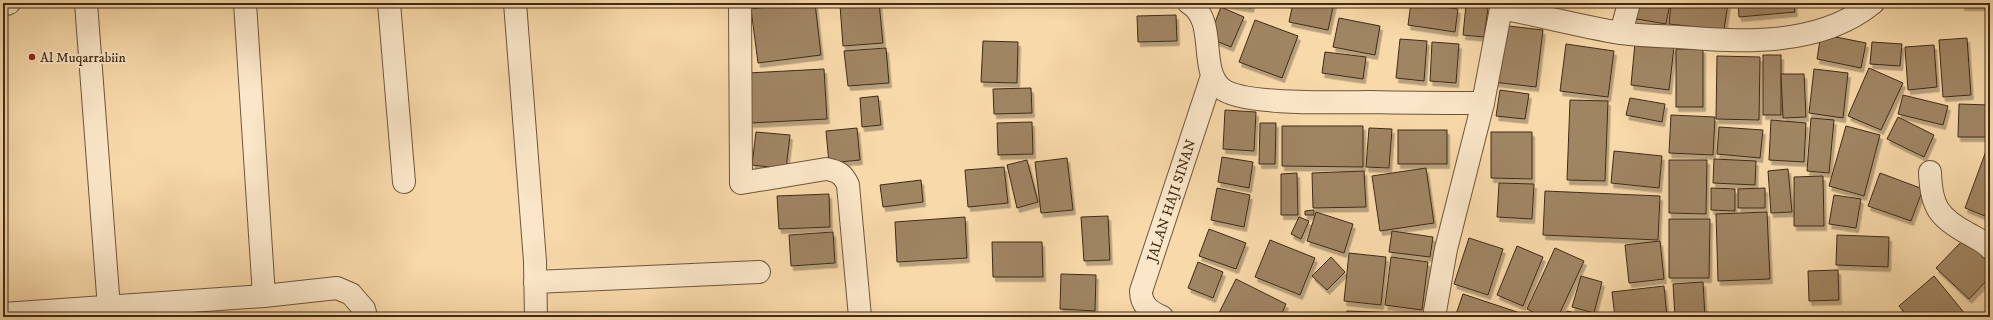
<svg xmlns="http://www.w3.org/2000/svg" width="1993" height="320" font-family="'IM FELL DW Pica',serif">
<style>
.building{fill:#a08563;stroke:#402b16;filter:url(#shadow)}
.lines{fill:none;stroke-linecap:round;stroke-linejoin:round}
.street-casing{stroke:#6e563b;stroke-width:24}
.street{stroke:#fae6c8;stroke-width:22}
.poi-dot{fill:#8f2418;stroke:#fae6c8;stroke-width:1.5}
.labels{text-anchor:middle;stroke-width:4;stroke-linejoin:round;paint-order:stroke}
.poi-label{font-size:14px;fill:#402b16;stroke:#fae6c8;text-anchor:start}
.street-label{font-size:14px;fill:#402b16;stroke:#fae6c8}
</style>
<defs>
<filter id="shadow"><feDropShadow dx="2.5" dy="4.5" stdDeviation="0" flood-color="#0004"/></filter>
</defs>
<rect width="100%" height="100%" fill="#f8d9aa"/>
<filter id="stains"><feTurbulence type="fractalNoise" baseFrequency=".005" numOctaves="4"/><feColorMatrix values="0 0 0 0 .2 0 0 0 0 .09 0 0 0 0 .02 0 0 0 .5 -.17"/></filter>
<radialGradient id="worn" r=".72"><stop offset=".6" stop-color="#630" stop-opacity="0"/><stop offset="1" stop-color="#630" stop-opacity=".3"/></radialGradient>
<!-- building -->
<g class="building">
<path d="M800 3H815L821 55 758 63 751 9Z"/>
<path d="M879 3 883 43 843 46 840 5Z"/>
<path d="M1221 3H1252L1251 8Z"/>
<path d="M1293 3H1334L1328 30 1289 22Z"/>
<path d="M1411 3 1458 9 1455 32 1408 25Z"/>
<path d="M1634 3H1670L1666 24 1631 18Z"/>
<path d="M1671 3H1728L1724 30 1669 24Z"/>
<path d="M1738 3H1794L1795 12 1739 17Z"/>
<rect x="1962" y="3" width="28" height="3"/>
<path d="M1466 5 1488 8 1484 37 1463 35Z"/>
<path d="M1221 7 1244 17 1231 47 1209 38Z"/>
<path d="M1176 15 1177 41 1138 42 1137 16Z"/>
<path d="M1339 18 1380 26 1375 55 1333 47Z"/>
<path d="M1255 20 1298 36 1282 78 1239 62Z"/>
<path d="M1500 25 1543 30 1536 87 1493 82Z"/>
<path d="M1821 34 1866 43 1861 68 1817 59Z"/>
<path d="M1967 38 1971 95 1943 97 1939 40Z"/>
<path d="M1400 39 1427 41 1424 81 1396 78Z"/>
<path d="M983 41 1018 42 1017 83 981 82Z"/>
<path d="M1432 42 1459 44 1456 83 1430 81Z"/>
<path d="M1872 42 1902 44 1900 66 1870 64Z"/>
<path d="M1635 43 1674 47 1669 90 1631 85Z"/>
<path d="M1566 44 1614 51 1608 97 1560 91Z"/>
<path d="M1934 45 1937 87 1908 90 1905 47Z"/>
<path d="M886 48 889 83 848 86 844 51Z"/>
<rect x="1676" y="49" width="27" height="58"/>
<path d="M1325 52 1366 57 1363 79 1322 73Z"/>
<rect x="1763" y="55" width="18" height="60"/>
<path d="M1717 56 1760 57 1759 120 1716 119Z"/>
<path d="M1869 68 1903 83 1881 130 1848 116Z"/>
<path d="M824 69 827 119 751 123 748 73Z"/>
<path d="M1814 69 1848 73 1843 118 1809 113Z"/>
<path d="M1781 74H1804L1806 117 1783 118Z"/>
<path d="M1031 88 1032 113 994 114 993 89Z"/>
<path d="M1500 90 1529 94 1525 119 1496 116Z"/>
<path d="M1903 95 1948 106 1943 125 1898 114Z"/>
<path d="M878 96 881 125 862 127 860 98Z"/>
<path d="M1630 98 1665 104 1662 122 1626 115Z"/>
<path d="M1570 100 1608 101 1605 181 1567 180Z"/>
<path d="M1959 104 1990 105V137H1958Z"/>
<path d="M1225 110 1256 112 1254 151 1223 149Z"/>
<path d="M1671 115 1715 117 1713 155 1669 153Z"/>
<path d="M1898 117 1934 135 1924 157 1887 139Z"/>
<path d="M1811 118 1834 120 1829 173 1807 171Z"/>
<path d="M1771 120 1806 123 1804 162 1769 160Z"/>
<path d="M1032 122 1033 154 998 155 997 123Z"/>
<path d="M1260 123H1276L1275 164H1259Z"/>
<path d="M1282 126H1363V167L1282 166Z"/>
<path d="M1846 126 1880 135 1864 196 1829 186Z"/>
<path d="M1719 127 1763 130 1760 158 1717 154Z"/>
<path d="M857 128 860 160 829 163 826 131Z"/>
<path d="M1369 128 1392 129 1389 168 1366 167Z"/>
<rect x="1398" y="130" width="49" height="34"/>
<path d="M756 132 790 135 786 169 752 165Z"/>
<path d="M1491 132H1532V179L1491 178Z"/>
<path d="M1989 143 1990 144V218L1965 208Z"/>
<path d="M1614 151 1662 156 1659 188 1611 183Z"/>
<path d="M1222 157 1253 162 1249 188 1218 182Z"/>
<path d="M1067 158 1073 210 1041 213 1035 162Z"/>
<path d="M1714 159 1756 161 1755 185 1713 183Z"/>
<path d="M1027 160 1038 202 1017 208 1007 165Z"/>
<path d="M1669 160H1707L1706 214 1669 213Z"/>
<path d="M1004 167 1008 203 968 207 965 170Z"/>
<path d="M1426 168 1434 223 1380 231 1372 176Z"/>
<path d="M1788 169 1792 212 1771 213 1768 171Z"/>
<path d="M1364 171 1366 207 1313 208 1312 173Z"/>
<path d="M1297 173 1298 215H1281V174Z"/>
<path d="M1880 173 1923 189 1911 221 1868 206Z"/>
<path d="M1823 176 1824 226H1794V177Z"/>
<path d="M921 180 923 202 883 207 880 185Z"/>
<path d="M1499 183 1534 184 1532 219 1497 217Z"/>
<path d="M1217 188 1250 195 1244 227 1211 220Z"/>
<path d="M1711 188 1735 189V211L1711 210Z"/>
<path d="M1765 188V208H1738V189Z"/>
<path d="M1545 191 1660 196 1658 240 1543 235Z"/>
<path d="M829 194 830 227 779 229 777 196Z"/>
<path d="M1834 195 1861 199 1856 228 1829 224Z"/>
<path d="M1314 210V215H1305V211Z"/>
<path d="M1316 212 1353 224 1344 253 1307 241Z"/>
<path d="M1767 212 1770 279 1718 281 1716 214Z"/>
<path d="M1108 216 1110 260 1084 261 1081 217Z"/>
<path d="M965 217 967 258 897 262 895 222Z"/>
<path d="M1299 217 1309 221 1301 239 1291 234Z"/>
<path d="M1669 219H1710L1709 278H1669Z"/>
<path d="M1209 229 1246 243 1236 269 1199 256Z"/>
<path d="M1392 231 1433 237 1430 257 1389 252Z"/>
<path d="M833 232 835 263 791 266 789 235Z"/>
<path d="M1837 235 1889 237 1888 267 1836 265Z"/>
<path d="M1469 238 1503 249 1488 295 1454 284Z"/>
<path d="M1964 239 1990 263V277L1969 299 1936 268Z"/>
<path d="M1270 240 1315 258 1300 295 1255 277Z"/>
<path d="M1660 241 1664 279 1629 283 1625 245Z"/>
<path d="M992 242H1042L1043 277H993Z"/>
<path d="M1517 246 1543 257 1523 306 1497 295Z"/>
<path d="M1555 248 1584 261 1558 317H1543L1527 309Z"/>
<path d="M1349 253 1386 257 1381 305 1344 301Z"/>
<path d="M1331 257 1345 272 1327 290 1312 276Z"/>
<path d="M1391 257 1428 262 1422 310 1385 305Z"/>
<path d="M1198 262 1223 272 1213 298 1188 288Z"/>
<path d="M1838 270 1839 300 1809 301 1808 271Z"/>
<path d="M1061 274 1096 275 1095 311 1060 309Z"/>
<path d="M1581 276 1602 282 1594 313 1572 307Z"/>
<path d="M1934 276 1966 315 1964 317H1908L1899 306Z"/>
<path d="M1236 279 1286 304 1280 317H1217Z"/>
<path d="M1703 282 1705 317H1675L1673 284Z"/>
<path d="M1664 286 1667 317H1615L1612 292Z"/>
<path d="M1463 294 1523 314 1522 317H1455Z"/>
<path d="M1347 311 1406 313V317H1346Z"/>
<path d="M1567 311 1592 317H1566Z"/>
<path d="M934 313 972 316V317H933Z"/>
</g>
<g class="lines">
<defs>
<g id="street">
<path d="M86 3 109 308"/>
<path d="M245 3 264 296"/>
<path d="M389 3 404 182"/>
<path d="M515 3 535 261 536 317"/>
<path d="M740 3 741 183 826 169C838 171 843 174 848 185L860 317"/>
<path d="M1189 3C1218 21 1198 68 1221 88 1241 106 1341 102 1370 102 1408 103 1445 103 1483 103"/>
<path d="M3 5 9 3"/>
<path d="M1501 8C1541 16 1580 26 1620 33 1639 36 1659 36 1678 37 1743 42 1819 47 1873 3"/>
<path d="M1621 33 1629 3"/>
<path d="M1930 172C1931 207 1939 218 1969 234 1976 238 1985 242 1990 248"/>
<path d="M535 282 759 272"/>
<path d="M3 314 264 296 337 288 351 294 364 309 366 317"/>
<path id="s1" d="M1162 317C1149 311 1141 305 1141 291L1212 76"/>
<path d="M1434 317 1446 249 1483 103 1502 3"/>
</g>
</defs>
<!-- street casing -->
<use href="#street" class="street-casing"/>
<!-- street -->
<use href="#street" class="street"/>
</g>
<!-- markers -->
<circle class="poi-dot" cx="32" cy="57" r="4"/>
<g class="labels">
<!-- poi labels -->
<g class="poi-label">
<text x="40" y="62">Al Muqarrabiin</text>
</g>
<!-- street labels -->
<g class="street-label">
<text dy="5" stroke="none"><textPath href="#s1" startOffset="131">JALAN HAJI SINAN</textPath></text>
</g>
</g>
<!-- margin -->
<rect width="1993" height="320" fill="none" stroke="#f8d9aa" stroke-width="16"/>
<rect x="4" y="4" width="1985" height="312" fill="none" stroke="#402b16" stroke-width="2"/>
<rect x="8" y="8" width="1977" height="304" fill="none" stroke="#402b16"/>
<rect width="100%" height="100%" filter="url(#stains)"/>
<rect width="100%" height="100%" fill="url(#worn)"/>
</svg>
